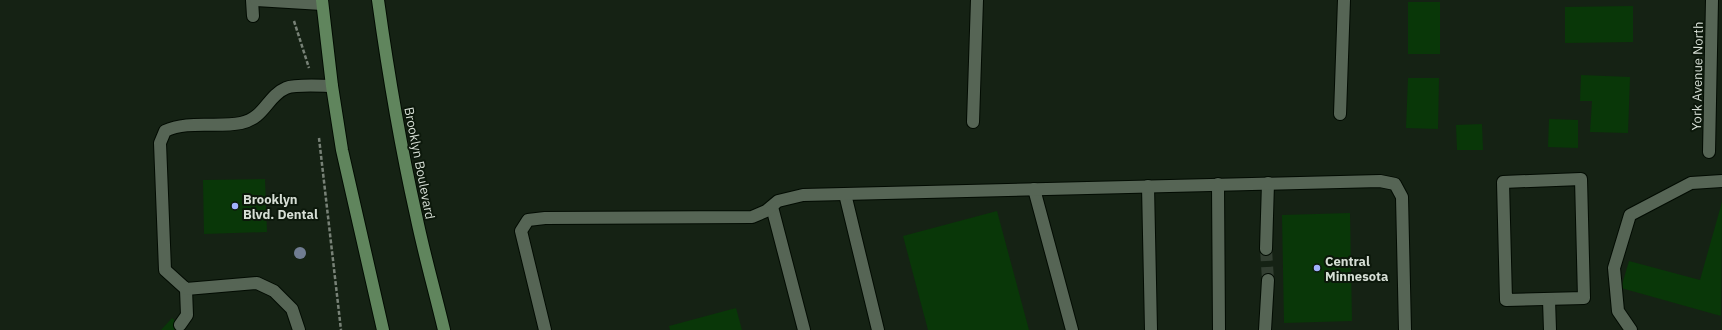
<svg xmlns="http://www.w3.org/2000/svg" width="1722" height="330" font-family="'IBM Plex Sans',sans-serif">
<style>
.building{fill:#093708}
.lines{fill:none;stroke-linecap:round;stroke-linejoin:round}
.minor-tunnel{stroke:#323e31;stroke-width:12;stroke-dasharray:12 6;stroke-linecap:butt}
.minor-casing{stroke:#020b02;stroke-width:14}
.major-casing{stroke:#020b02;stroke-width:14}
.path{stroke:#788277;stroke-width:2.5;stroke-dasharray:4 2;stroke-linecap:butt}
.minor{stroke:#566555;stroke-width:12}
.major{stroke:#60855d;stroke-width:12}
.tree{fill:#707d92}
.poi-dot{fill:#a1b2fd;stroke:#0c180b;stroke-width:1.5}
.labels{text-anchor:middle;stroke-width:4;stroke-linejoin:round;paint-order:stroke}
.street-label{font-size:13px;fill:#d6ded5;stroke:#0c180b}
.poi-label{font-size:13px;font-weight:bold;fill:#d6ded5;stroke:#0c180b;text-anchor:start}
</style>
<rect width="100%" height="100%" fill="#152214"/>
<!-- building -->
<g class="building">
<rect x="1408" y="2" width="32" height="52"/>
<path d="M1633 6V42L1565 43V7Z"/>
<path d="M1581 75 1630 77 1628 133 1590 132 1592 101H1580Z"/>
<path d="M1408 78H1439L1438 129 1406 128Z"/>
<path d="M1549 119 1578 120V148L1548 147Z"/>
<path d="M1482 124 1483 150H1457L1456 125Z"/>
<path d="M265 179 267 232 204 234 203 180Z"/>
<path d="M1722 202 1721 316 1621 288 1629 261 1700 280Z"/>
<path d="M997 211 1029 330H928L903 236Z"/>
<path d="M1350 213 1352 321 1284 323 1282 215Z"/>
<path d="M736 308 742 330H670L669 326Z"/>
<path d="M172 318 180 325 185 330H161Z"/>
</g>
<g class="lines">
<!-- minor-tunnel -->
<path class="minor-tunnel" d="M1266 249 1268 280"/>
<defs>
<g id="minor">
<path d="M252 0 253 16"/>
<path d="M256 0 322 4"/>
<path d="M1340 114 1344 0"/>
<path d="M973 122 977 0"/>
<path d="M1709 152 1712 0"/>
<path d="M1581 179 1584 298 1506 300 1503 182Z"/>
<path d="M1218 184 1219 330"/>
<path d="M1148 186 1151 330"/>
<path d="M1034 189 1072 330"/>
<path d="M845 194 878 330"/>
<path d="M772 207 804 330"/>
<path d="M1266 249 1268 183"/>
<path d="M1549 300 1550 330"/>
<path d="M180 325 187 315 186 289"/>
<path d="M299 330 292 309 274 291 257 283 186 289 165 270 160 143 165 131C188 120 216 128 241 123 265 118 267 96 286 88 296 84 322 86 332 86"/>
<path d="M545 330 521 231 528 220 545 218 752 217 766 211 778 201 803 195 1380 181 1395 184 1402 197 1405 330"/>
<path d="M1265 330 1268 280"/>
<path d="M1631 330 1618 311 1614 268 1630 215 1691 183 1722 181"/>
</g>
<g id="major">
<path d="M322 0 332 86 342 150 383 330"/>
<path d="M378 0C388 72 400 144 416 215 424 254 435 292 444 330"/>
</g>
</defs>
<!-- minor casing -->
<use href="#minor" class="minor-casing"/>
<!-- major casing -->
<use href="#major" class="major-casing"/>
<!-- path -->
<g class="path">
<path d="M294 21 309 68"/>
<path d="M319 138 341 330"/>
</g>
<!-- minor -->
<use href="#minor" class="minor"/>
<!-- major -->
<use href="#major" class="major"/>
</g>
<!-- trees -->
<circle class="tree" cx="300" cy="253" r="6"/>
<!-- markers -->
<g class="poi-dot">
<circle cx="235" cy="206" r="4"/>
<circle cx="1317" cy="268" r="4"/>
</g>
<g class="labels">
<!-- street labels -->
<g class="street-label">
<text transform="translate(1697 76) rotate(-89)" y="5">York Avenue North</text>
<text transform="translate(420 163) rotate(79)" y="5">Brooklyn Boulevard</text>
</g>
<!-- poi labels -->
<g class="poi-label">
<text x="243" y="204">Brooklyn<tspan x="243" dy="15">Blvd. Dental</tspan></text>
<text x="1325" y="266">Central<tspan x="1325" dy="15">Minnesota</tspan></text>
</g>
</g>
</svg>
